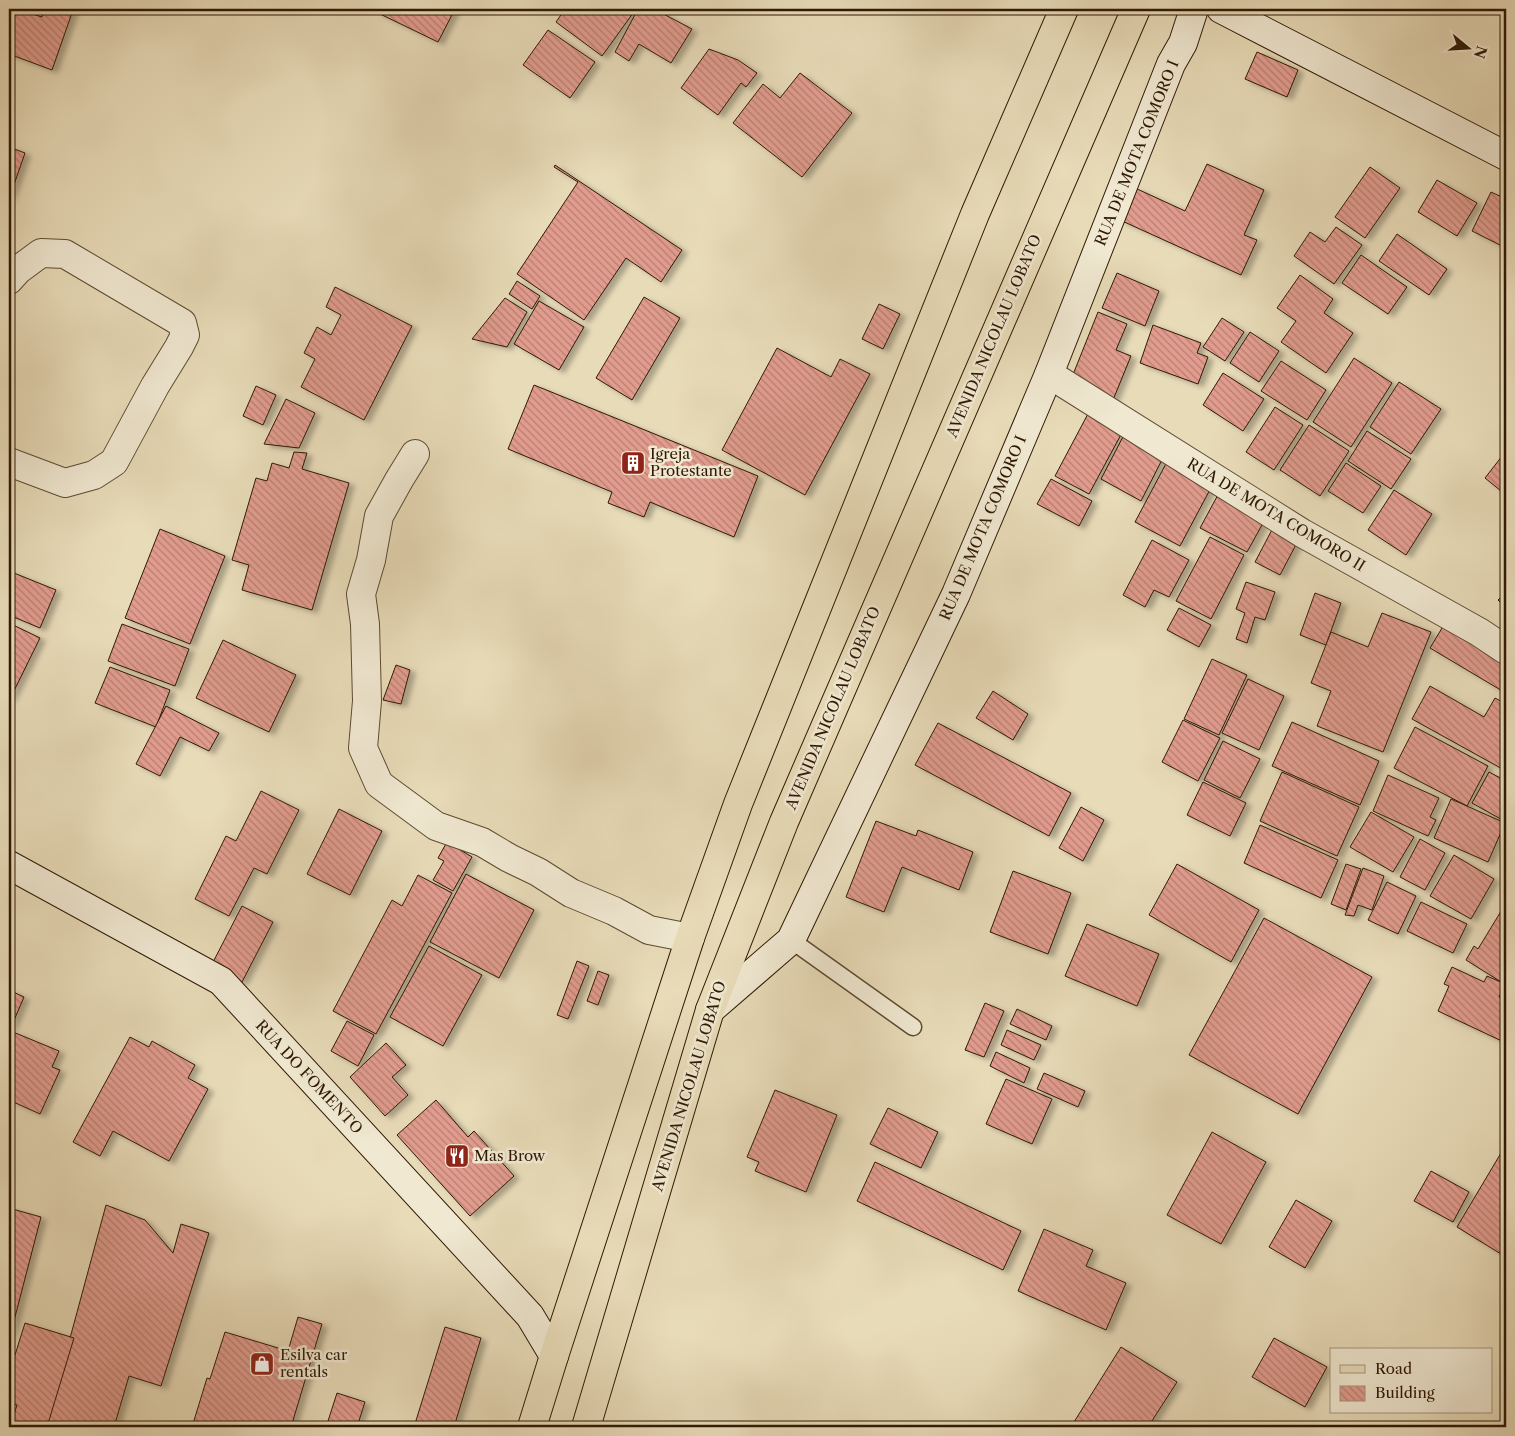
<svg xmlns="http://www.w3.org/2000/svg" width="1515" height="1436" font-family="'Libre Caslon Text',serif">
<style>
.building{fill:url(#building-back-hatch);stroke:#2f1904;filter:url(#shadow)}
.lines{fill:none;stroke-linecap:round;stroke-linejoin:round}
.lane-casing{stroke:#5d4a31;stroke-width:19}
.street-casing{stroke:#5d4a31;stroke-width:30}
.secondary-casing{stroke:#2f1904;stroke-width:30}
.primary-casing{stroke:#2f1904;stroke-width:30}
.lane{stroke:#f0e8d1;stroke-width:16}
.street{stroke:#f0e8d1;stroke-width:28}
.secondary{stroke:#f0e8d1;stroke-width:28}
.primary{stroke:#e8dbb8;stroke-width:28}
.labels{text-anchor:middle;stroke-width:5;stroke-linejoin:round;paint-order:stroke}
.street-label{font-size:15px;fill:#2f1904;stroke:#f0e8d1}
.poi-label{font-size:15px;fill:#2f1904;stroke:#f0e8d1;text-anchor:start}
</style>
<defs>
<pattern id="building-back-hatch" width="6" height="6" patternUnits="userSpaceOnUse" patternTransform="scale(1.25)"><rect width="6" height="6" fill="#e19c8e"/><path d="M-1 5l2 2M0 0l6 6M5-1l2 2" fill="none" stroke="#b77e72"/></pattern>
<filter id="shadow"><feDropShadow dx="5.5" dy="3" stdDeviation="2.5" flood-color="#0004"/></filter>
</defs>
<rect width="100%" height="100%" fill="#e8dbb8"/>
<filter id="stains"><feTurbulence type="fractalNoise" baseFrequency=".004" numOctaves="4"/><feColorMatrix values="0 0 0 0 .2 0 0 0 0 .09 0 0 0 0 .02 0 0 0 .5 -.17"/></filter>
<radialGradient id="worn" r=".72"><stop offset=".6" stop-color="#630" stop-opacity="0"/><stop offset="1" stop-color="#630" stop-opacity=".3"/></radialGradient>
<!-- building -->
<g class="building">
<path d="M17 9 42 17 45 9 73 10 52 70 9 54V33Z"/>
<path d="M26 9H40L38 14Z"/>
<path d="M378 9H455L438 42 376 12Z"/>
<path d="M565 9H636L602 56 556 22Z"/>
<path d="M638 9H654L692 29 671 63 639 44 629 61 615 52Z"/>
<path d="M548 30 595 62 570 98 523 65Z"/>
<path d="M709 49 738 60 757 73 746 87 741 83 718 115 681 88Z"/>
<path d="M1257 52 1298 70 1287 97 1245 79Z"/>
<path d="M800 73 852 113 802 177 733 123 763 84 780 98Z"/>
<path d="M9 147 25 153 9 199Z"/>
<path d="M1207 164 1264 190 1244 235 1257 240 1241 275 1120 220 1135 188 1185 211Z"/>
<path d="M555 165 682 250 661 282 626 258 584 320 517 274 578 182 554 167Z"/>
<path d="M1370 167 1400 188 1365 238 1335 217Z"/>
<path d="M1437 180 1477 203 1457 236 1418 212Z"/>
<path d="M1491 192 1506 199V248L1472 231Z"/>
<path d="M1336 227 1362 245 1334 284 1294 256 1310 232 1325 242Z"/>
<path d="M1397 234 1447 269 1429 295 1379 261Z"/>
<path d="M1361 255 1407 287 1388 314 1342 283Z"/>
<path d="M1117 273 1159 291 1145 326 1102 308Z"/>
<path d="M1300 275 1333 299 1324 313 1353 333 1326 373 1281 342 1296 321 1277 308Z"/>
<path d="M517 281 540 296 532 309 509 294Z"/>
<path d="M335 287 412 326 364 420 301 387 315 359 304 353 317 327 331 335 341 315 326 307Z"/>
<path d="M644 297 680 318 632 400 596 378Z"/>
<path d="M505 298 527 312 507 347 472 339Z"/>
<path d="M539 301 584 327 559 370 514 344Z"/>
<path d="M879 304 900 314 883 349 862 339Z"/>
<path d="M1098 312 1127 324 1116 350 1131 356 1113 400 1070 382Z"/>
<path d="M1222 318 1244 332 1225 361 1203 347Z"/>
<path d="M1153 325 1201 343 1197 353 1208 357 1198 384 1140 363Z"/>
<path d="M1250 332 1279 351 1259 382 1230 363Z"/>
<path d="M777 348 831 377 840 359 870 374 805 495 722 450Z"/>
<path d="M1354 358 1392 383 1351 447 1313 422Z"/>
<path d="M1281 361 1326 390 1307 420 1261 391Z"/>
<path d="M1223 373 1264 399 1243 431 1203 405Z"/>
<path d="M1399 382 1441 409 1411 454 1370 427Z"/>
<path d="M534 385 758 476 734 537 650 502 644 517 608 503 612 492 508 449Z"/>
<path d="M256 386 276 395 263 425 243 416Z"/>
<path d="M286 399 315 413 299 448 264 444Z"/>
<path d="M1275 407 1303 425 1274 470 1246 452Z"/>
<path d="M1090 410 1124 429 1089 494 1055 476Z"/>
<path d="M1309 425 1349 451 1320 496 1280 470Z"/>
<path d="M1126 431 1166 452 1141 501 1101 479Z"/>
<path d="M1367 431 1411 459 1391 489 1348 461Z"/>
<path d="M1506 451V495L1485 478Z"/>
<path d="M294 452 307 453 302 469 349 483 312 610 242 590 249 565 232 560 256 478 267 481 272 463 289 468Z"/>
<path d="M1169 458 1214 482 1180 546 1135 522Z"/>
<path d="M1346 463 1381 486 1363 513 1328 491Z"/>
<path d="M1051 479 1092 501 1079 526 1037 504Z"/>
<path d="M1394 490 1432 514 1406 555 1368 530Z"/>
<path d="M1220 491 1267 516 1247 552 1200 528Z"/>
<path d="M1275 524 1300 537 1280 575 1255 562Z"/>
<path d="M160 529 225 556 190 644 125 618Z"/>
<path d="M1210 537 1244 555 1211 619 1176 601Z"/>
<path d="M1152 540 1189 560 1169 597 1154 590 1145 607 1123 595Z"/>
<path d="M9 571 56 590 40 628 9 615Z"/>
<path d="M1246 582 1275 592 1265 620 1255 617 1247 643 1236 639 1245 613 1236 609Z"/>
<path d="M1506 592V608L1498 600Z"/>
<path d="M1315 593 1341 603 1326 645 1300 635Z"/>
<path d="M1179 608 1211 625 1199 647 1167 630Z"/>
<path d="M1382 613 1431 632 1383 752 1317 726 1331 691 1311 683 1331 632 1368 647Z"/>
<path d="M1448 618 1506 653V688L1504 692 1430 648Z"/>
<path d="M9 623 40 638 9 701Z"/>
<path d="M122 624 189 649 175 686 108 661Z"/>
<path d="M223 640 296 675 269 732 196 698Z"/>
<path d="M1212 659 1247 675 1219 735 1184 719Z"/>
<path d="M396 665 410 670 401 704 383 700Z"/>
<path d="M110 667 170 690 156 727 95 703Z"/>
<path d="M1248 679 1284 696 1259 750 1222 733Z"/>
<path d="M1430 686 1484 717 1495 698 1506 704V771L1412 719Z"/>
<path d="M993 691 1028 714 1013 740 976 718Z"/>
<path d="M166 706 219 733 209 751 180 737 160 776 136 764Z"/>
<path d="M1183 720 1220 738 1198 781 1162 762Z"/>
<path d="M1292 722 1379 761 1360 805 1272 766Z"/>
<path d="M938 723 1071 793 1049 836 915 765Z"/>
<path d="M1415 727 1488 766 1467 806 1394 768Z"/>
<path d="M1223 741 1260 759 1240 798 1204 780Z"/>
<path d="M1282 772 1359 807 1337 856 1260 821Z"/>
<path d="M1489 772 1506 781V822L1472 803Z"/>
<path d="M1388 775 1439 798 1430 817 1436 820 1428 836 1373 811Z"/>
<path d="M1203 782 1246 803 1230 836 1187 815Z"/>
<path d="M261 791 299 810 267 874 254 868 229 916 195 899 226 836 236 841Z"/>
<path d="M1451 799 1505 823 1488 862 1434 838Z"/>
<path d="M1081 807 1104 820 1083 861 1059 848Z"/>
<path d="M339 809 382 831 350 895 307 874Z"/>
<path d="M1371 812 1414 837 1393 872 1350 847Z"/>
<path d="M876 821 916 836 918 830 973 852 959 890 902 867 884 912 846 897Z"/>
<path d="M1260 825 1338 860 1321 898 1244 863Z"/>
<path d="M1420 839 1445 853 1425 890 1400 877Z"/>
<path d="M447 842 472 857 453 891 433 880 444 861 438 858Z"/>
<path d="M1454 855 1494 879 1471 919 1430 896Z"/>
<path d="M1177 864 1259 910 1231 962 1149 915Z"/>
<path d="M1346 864 1361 869 1346 910 1331 904Z"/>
<path d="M1363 868 1384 876 1372 910 1358 905 1354 916 1345 915Z"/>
<path d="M1013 871 1071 893 1048 954 990 932Z"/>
<path d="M466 874 534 910 499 978 430 942Z"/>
<path d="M418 875 452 893 376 1034 333 1011 392 900 402 906Z"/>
<path d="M1387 882 1416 896 1398 934 1368 920Z"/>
<path d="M1421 902 1467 924 1453 953 1407 931Z"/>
<path d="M1506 903V985L1466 960 1474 946 1478 949Z"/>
<path d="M242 906 273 922 242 982 211 966Z"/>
<path d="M1264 918 1372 977 1298 1114 1189 1055Z"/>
<path d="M1087 924 1159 954 1137 1006 1065 976Z"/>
<path d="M429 946 482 975 443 1046 390 1017Z"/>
<path d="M577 961 589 966 568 1019 557 1015Z"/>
<path d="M1452 967 1484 982 1487 976 1505 984 1499 997 1506 1001V1043L1438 1011 1449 986 1444 984Z"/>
<path d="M598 971 609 975 598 1005 587 1001Z"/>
<path d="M9 990 24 997 9 1032Z"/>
<path d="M985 1003 1004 1011 984 1057 965 1050Z"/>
<path d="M1017 1009 1052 1026 1046 1040 1010 1024Z"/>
<path d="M347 1021 374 1035 358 1066 331 1051Z"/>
<path d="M1007 1030 1041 1045 1034 1060 1001 1045Z"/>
<path d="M13 1032 59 1051 52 1067 60 1070 40 1114 9 1100V1042Z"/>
<path d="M130 1037 149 1047 152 1041 195 1065 188 1078 208 1089 169 1161 113 1131 100 1156 73 1142Z"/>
<path d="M386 1043 406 1065 392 1077 408 1095 385 1116 350 1077Z"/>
<path d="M996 1052 1030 1068 1024 1083 990 1066Z"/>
<path d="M1044 1073 1085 1091 1078 1107 1037 1089Z"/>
<path d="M1006 1079 1052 1099 1032 1144 986 1124Z"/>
<path d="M775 1090 837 1115 806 1192 755 1171 759 1162 747 1157Z"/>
<path d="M436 1100 468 1137 474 1131 514 1176 470 1216 397 1135Z"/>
<path d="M888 1108 938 1132 921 1168 870 1144Z"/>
<path d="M1212 1132 1266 1162 1221 1244 1167 1215Z"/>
<path d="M1501 1153 1506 1156V1245L1501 1254 1457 1227Z"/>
<path d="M875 1162 1021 1231 1003 1270 857 1201Z"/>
<path d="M1431 1171 1469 1192 1453 1222 1414 1201Z"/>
<path d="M1296 1200 1332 1221 1305 1268 1269 1247Z"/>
<path d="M106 1205 145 1220 173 1253 181 1224 209 1233 161 1386 129 1376 114 1427H46Z"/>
<path d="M9 1208 41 1217 9 1340Z"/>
<path d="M1044 1229 1093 1250 1086 1266 1126 1283 1106 1330 1018 1291Z"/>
<path d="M298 1317 322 1324 291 1427H192L207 1378 210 1379 225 1332 288 1351Z"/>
<path d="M25 1323 74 1338 47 1427H10L17 1405 9 1403V1374Z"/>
<path d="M445 1327 481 1338 454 1427H414Z"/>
<path d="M1274 1338 1327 1367 1305 1407 1252 1377Z"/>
<path d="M1121 1347 1177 1382 1148 1427H1082L1074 1422Z"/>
<path d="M337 1393 365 1402 357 1427H347L328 1421Z"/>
</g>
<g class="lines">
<defs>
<path id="lane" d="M791 940 913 1027"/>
<g id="street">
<path d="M9 280 18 270 41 253 65 254 182 323 185 335 179 347 155 386 114 462 94 475 65 483 9 462"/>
<path d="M1049 374 1302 533 1479 632 1506 650"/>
<path d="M415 454 399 480 379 516 371 560 361 594 365 624 367 701 363 748 379 784 436 826 482 842 509 858 538 872 571 893 614 911 649 930 690 938"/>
</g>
<g id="secondary">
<path d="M1221 9 1506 156"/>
<path d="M9 865 221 981 530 1316 554 1356"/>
<path d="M710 1010 791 940 956 594 1049 374 1171 64 1183 43 1194 9"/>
</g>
<g id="primary">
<path d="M532 1427 554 1356 690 938 738 804 975 214 1064 9"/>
<path d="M586 1427 710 1010 784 822 1136 9"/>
</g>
</defs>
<!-- lane casing -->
<use href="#lane" class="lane-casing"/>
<!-- street casing -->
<use href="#street" class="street-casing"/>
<!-- secondary casing -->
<use href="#secondary" class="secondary-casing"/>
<!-- primary casing -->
<use href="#primary" class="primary-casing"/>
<!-- lane -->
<use href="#lane" class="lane"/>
<!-- street -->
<use href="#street" class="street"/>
<!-- secondary -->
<use href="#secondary" class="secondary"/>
<!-- primary -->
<use href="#primary" class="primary"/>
</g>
<!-- icons -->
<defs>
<symbol id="building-square" viewBox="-11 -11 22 22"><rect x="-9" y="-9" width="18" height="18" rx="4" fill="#8f2418" stroke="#f0e8d1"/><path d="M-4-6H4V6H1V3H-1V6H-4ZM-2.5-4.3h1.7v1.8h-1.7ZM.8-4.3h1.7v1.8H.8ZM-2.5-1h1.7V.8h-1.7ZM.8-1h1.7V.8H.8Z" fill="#fff"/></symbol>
<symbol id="restaurant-square" viewBox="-11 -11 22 22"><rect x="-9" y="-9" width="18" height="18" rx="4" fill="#8f2418" stroke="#f0e8d1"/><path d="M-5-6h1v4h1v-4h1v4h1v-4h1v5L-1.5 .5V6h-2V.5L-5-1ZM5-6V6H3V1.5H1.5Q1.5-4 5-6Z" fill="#fff"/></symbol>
<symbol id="shop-square" viewBox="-11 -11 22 22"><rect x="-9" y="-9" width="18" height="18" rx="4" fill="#8f2418" stroke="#f0e8d1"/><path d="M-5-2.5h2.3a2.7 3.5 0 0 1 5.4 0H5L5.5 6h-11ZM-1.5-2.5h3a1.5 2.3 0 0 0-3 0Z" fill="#fff"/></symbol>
</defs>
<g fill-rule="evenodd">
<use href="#building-square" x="619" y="449" width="28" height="28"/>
<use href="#restaurant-square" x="443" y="1142" width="28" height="28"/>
<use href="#shop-square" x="248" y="1350" width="28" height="28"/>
</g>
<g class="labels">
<!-- street labels -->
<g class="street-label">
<text transform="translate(1137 153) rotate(-68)" y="5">RUA DE MOTA COMORO I</text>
<text transform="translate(994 336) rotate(-67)" y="5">AVENIDA NICOLAU LOBATO</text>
<text transform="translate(1276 515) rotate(31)" y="5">RUA DE MOTA COMORO II</text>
<text transform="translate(983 528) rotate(-67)" y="5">RUA DE MOTA COMORO I</text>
<text transform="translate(833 708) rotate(-67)" y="5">AVENIDA NICOLAU LOBATO</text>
<text transform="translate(309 1077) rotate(47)" y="5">RUA DO FOMENTO</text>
<text transform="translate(689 1086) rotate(-73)" y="5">AVENIDA NICOLAU LOBATO</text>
</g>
<!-- poi labels -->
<g class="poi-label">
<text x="650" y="459">Igreja<tspan x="650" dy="17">Protestante</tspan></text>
<text x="474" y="1161">Mas Brow</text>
<text x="280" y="1360">Esilva car<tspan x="280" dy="17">rentals</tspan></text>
</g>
</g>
<!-- margin -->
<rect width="1515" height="1436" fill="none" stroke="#e8dbb8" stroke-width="30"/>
<rect x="10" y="10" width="1495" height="1416" fill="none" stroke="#2f1904" stroke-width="2.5"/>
<rect x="15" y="15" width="1485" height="1406" fill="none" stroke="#2f1904"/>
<!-- legend -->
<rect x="1330" y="1348" width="162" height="65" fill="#f0e8d1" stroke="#a3957f"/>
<rect x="1340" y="1365" width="25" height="8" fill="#e8dbb8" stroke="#a3957f"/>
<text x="1375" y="1374" font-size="15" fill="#2f1904">Road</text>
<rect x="1340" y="1386" width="25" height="15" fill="url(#building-back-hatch)" stroke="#a3957f"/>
<text x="1375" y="1398" font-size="15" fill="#2f1904">Building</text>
<!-- north arrow -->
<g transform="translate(1468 48) rotate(108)" stroke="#f0e8d1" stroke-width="4" paint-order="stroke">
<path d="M0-4L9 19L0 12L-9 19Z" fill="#2f1904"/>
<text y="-8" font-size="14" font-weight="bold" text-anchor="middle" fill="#2f1904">N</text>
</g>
<rect width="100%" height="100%" filter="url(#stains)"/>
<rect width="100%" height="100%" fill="url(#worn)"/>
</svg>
